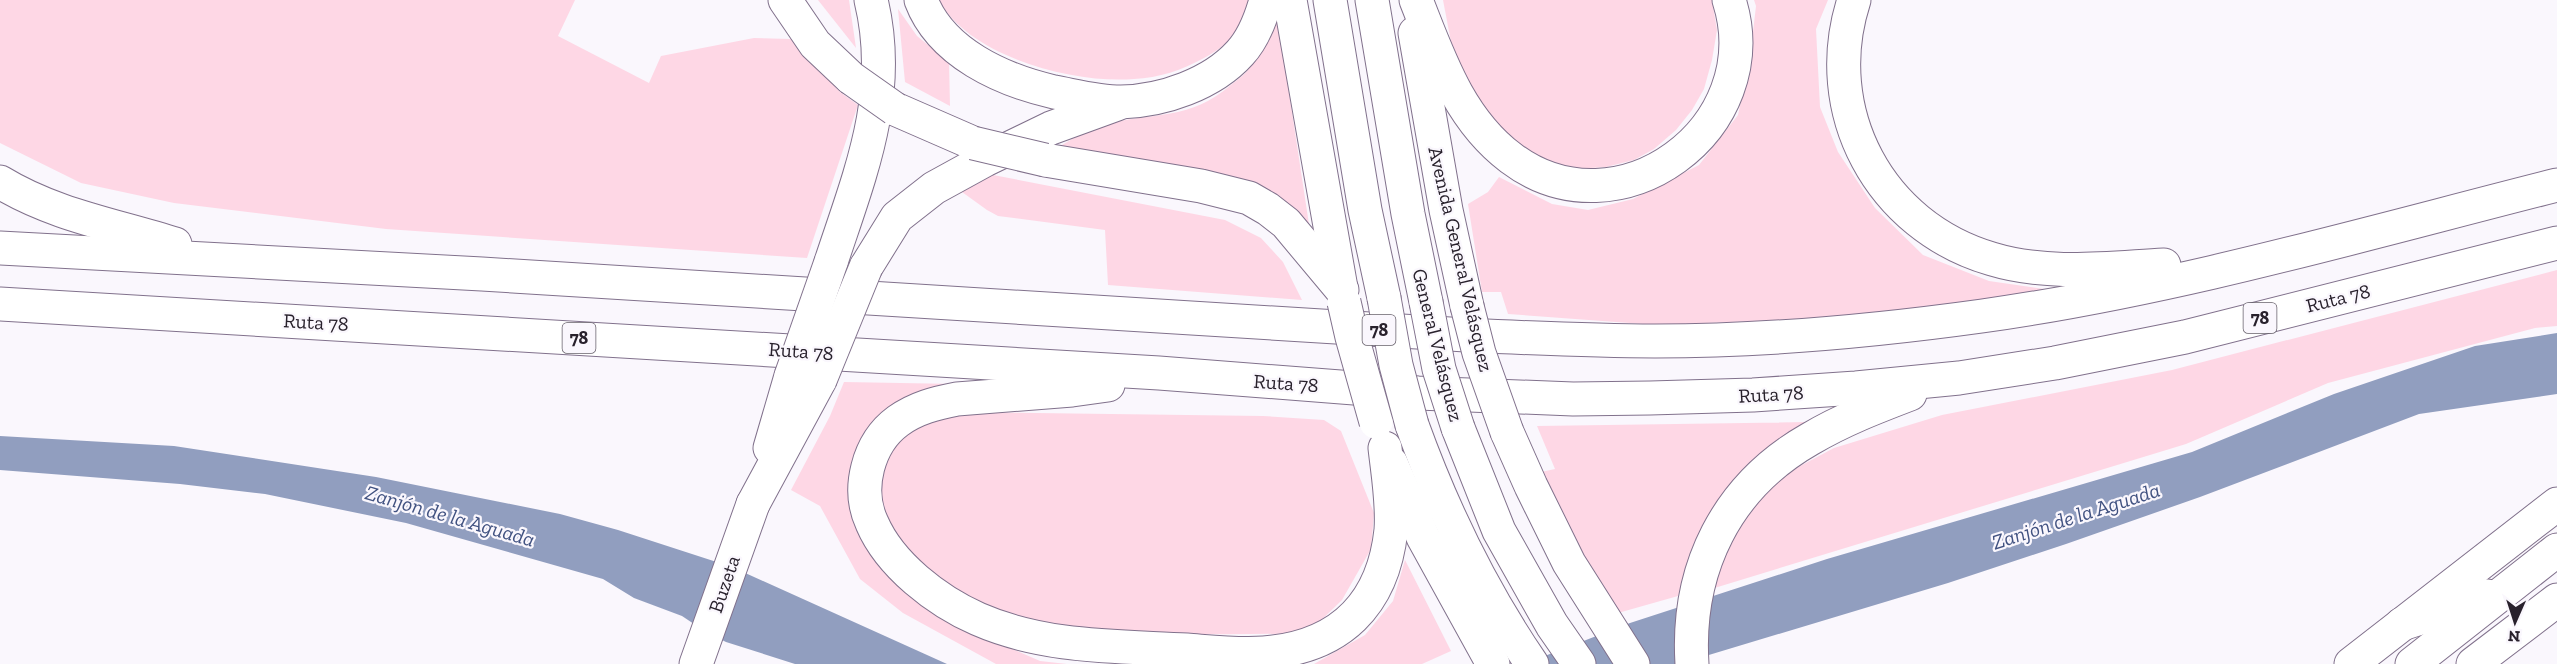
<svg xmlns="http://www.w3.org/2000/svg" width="2557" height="664" font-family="'Zilla Slab',serif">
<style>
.green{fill:#fed7e5}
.water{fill:#919ebf}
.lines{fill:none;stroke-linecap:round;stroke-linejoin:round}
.minor-casing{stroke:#81718c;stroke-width:35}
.major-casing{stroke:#81718c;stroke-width:35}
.highway-casing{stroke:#81718c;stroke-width:35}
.minor{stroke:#fff;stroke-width:33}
.major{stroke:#fff;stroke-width:33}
.highway{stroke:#fff;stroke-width:33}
.major-bridge-casing{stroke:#81718c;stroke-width:35;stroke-linecap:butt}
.highway-bridge-casing{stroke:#81718c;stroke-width:35;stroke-linecap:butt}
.major-bridge{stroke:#fff;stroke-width:33}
.highway-bridge{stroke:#fff;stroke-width:33}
.labels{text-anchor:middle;stroke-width:4.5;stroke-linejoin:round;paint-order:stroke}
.shield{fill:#faf7fd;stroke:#67616b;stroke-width:1.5}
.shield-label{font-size:18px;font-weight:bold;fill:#28212c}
.street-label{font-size:20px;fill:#28212c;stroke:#faf7fd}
.water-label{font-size:21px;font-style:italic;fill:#415281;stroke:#faf7fd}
</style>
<rect width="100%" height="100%" fill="#faf7fd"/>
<!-- green -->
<g class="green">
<path d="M0 0H575L558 36 649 83 661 56 754 38 791 39 840 92 858 105 807 258 386 229 174 203 81 183 0 143Z"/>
<path d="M818 0H849L856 48Z"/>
<path d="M939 0H1250C1249 6 1249 13 1247 18 1241 34 1219 50 1204 58 1182 70 1159 78 1134 79 1075 84 969 57 939 0Z"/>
<path d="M1275 0 1310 231 1050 152C1067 142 1084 131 1103 125 1153 111 1189 122 1232 84 1238 79 1245 75 1249 68 1262 47 1268 23 1275 0Z"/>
<path d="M1443 0H1712L1717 30 1712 60 1704 89 1692 110 1676 130 1654 149 1634 160 1606 167 1576 169 1552 168 1492 129 1455 63Z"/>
<path d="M1754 0H1828L1816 29 1820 107 1838 152 1875 208 1923 255 1989 281 2051 290 1876 316 1657 325 1508 314 1501 292H1482L1468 204 1488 192 1499 177 1552 204 1588 210 1633 199 1699 165 1738 115 1750 58 1756 6Z"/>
<path d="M898 9 917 36 949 62 950 106 905 82Z"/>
<path d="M988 174 1225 220 1261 238 1283 262 1302 300 1108 285 1105 230 998 216 987 210 962 192Z"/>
<path d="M2557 270V326L2535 328 2328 383 2186 444 1708 590 1737 519 1772 481 1834 448 1942 415 2172 370Z"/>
<path d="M844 382 957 384C883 398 860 416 849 491L971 631 1040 661 1067 664H996L903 613 860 579 820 506 791 490 830 416Z"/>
<path d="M965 412 1263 416 1324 420 1341 431 1374 513 1371 549 1342 600 1308 633C1241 635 1175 635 1108 631 1077 629 1045 629 1015 617 983 606 954 590 928 570 902 549 882 520 881 485 881 465 895 438 913 428 927 420 949 417 965 412Z"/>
<path d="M1808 422 1695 550 1678 596 1618 613 1588 564 1541 472 1555 469 1537 426Z"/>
<path d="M1405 560 1451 651 1422 664H1314L1365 635 1393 601Z"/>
</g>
<!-- water -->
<g class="water">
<path d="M2557 333V394L2419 414 2200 497 2066 544 1948 583 1679 664H1524L1630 623 1827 559 2192 452 2334 394 2475 346Z"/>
<path d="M0 436 174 446 376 477 560 514 618 530 732 567 947 664H795L726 642 706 632 682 616 634 598 603 579 406 523 265 494 180 484 0 470Z"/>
</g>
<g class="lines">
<defs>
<g id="minor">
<path d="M696 664 753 504"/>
<path d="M2351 664 2557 504"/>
</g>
<g id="major">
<path d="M785 0 815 44 851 78"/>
<path d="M921 0C941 53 1002 80 1054 92 1076 96 1099 102 1121 102 1163 101 1212 84 1240 53 1253 39 1261 18 1266 0"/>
<path d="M1290 0 1341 288"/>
<path d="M1416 0C1439 58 1459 119 1511 158 1618 239 1770 128 1729 0"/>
<path d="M1415 33 1446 210 1467 306"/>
<path d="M895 109 973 143"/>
<path d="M1045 160 1201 186 1249 198 1268 209 1286 223 1342 290"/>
<path d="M831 262C860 174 894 94 871 0"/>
<path d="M866 267 897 217 934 188 985 160 1051 128 1117 104"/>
<path d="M1507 432 1531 486 1569 563 1633 664"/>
<path d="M770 448 791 376"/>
<path d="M1391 463 1423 537 1493 664"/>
<path d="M753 504 820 380"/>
<path d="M2402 624 2487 596"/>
<path d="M2412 664 2557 550"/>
<path d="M2473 664 2557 600"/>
</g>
<g id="highway">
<path d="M1330 0 1365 210 1384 298"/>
<path d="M1372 0 1408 214 1426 302"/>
<path d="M1854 0C1818 111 1879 226 1992 259 2048 276 2107 268 2164 265"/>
<path d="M0 182C54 215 115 225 175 244"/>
<path d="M0 248 482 274 1466 335C1529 338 1592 341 1655 341 1764 341 1874 331 1982 316 2176 289 2367 233 2557 185"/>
<path d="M0 304 1159 373 1418 393 1573 399 1650 398 1753 395 1856 388 1959 378 2055 363 2185 337 2557 243"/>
<path d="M1108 385 1072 390 957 399C936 403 916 408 898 421 868 443 856 489 872 523 890 565 937 601 978 619 1044 648 1116 646 1187 650 1213 652 1239 655 1264 653 1340 647 1383 605 1391 530 1393 503 1388 475 1385 448"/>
<path d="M1412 425C1442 508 1482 591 1532 664"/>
<path d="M1458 428 1499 531 1552 625 1579 664"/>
<path d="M1692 664C1686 569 1726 487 1810 439 1842 420 1876 407 1910 394"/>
</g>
</defs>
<!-- minor casing -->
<use href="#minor" class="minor-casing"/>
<!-- major casing -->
<use href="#major" class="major-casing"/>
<!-- highway casing -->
<use href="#highway" class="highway-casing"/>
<!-- minor -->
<use href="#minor" class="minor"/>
<!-- major -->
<use href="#major" class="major"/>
<!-- highway -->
<use href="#highway" class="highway"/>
<defs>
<g id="major-bridge">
<path d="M851 78 895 109"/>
<path d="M973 143 1045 160"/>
<path d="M1344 302 1352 337 1376 422"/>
<path d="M1467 306 1479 353 1507 432"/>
<path d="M791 376 831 262"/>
<path d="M820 380 866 267"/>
</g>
<g id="highway-bridge">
<path d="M1384 298 1396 365 1412 425"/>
<path d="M1426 302 1439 369 1458 428"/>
</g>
</defs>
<!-- major-bridge casing -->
<use href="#major-bridge" class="major-bridge-casing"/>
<!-- highway-bridge casing -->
<use href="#highway-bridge" class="highway-bridge-casing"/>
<!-- major-bridge -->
<use href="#major-bridge" class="major-bridge"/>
<!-- highway-bridge -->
<use href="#highway-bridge" class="highway-bridge"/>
</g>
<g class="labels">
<!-- shield labels -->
<g class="shield">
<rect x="2243.5" y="303" width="33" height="30" rx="4.5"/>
<rect x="1362.5" y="315" width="33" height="30" rx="4.5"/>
<rect x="562.5" y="323" width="33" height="30" rx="4.5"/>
</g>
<g class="shield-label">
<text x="2260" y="324">78</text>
<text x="1379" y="336">78</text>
<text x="579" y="344">78</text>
</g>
<!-- street labels -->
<g class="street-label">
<text transform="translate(1461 259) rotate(77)" y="7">Avenida General Velásquez</text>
<text transform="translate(2338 298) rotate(-14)" y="7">Ruta 78</text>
<text transform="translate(316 322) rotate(3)" y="7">Ruta 78</text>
<text transform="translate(1438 345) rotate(76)" y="7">General Velásquez</text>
<text transform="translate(801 351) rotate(4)" y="7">Ruta 78</text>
<text transform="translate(1286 383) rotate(4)" y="7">Ruta 78</text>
<text transform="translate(1771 394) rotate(-3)" y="7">Ruta 78</text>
<text transform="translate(724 584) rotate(-71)" y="7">Buzeta</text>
</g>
<!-- water labels -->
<g class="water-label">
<text transform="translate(450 516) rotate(16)" y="7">Zanjón de la Aguada</text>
<text transform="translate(2076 516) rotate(-18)" y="7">Zanjón de la Aguada</text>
</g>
</g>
<!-- north arrow -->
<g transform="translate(2515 622) rotate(183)" stroke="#faf7fd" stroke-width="4.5" paint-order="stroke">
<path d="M0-4.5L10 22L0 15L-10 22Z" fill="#28212c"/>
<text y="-9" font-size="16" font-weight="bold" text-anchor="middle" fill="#28212c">N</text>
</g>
</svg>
